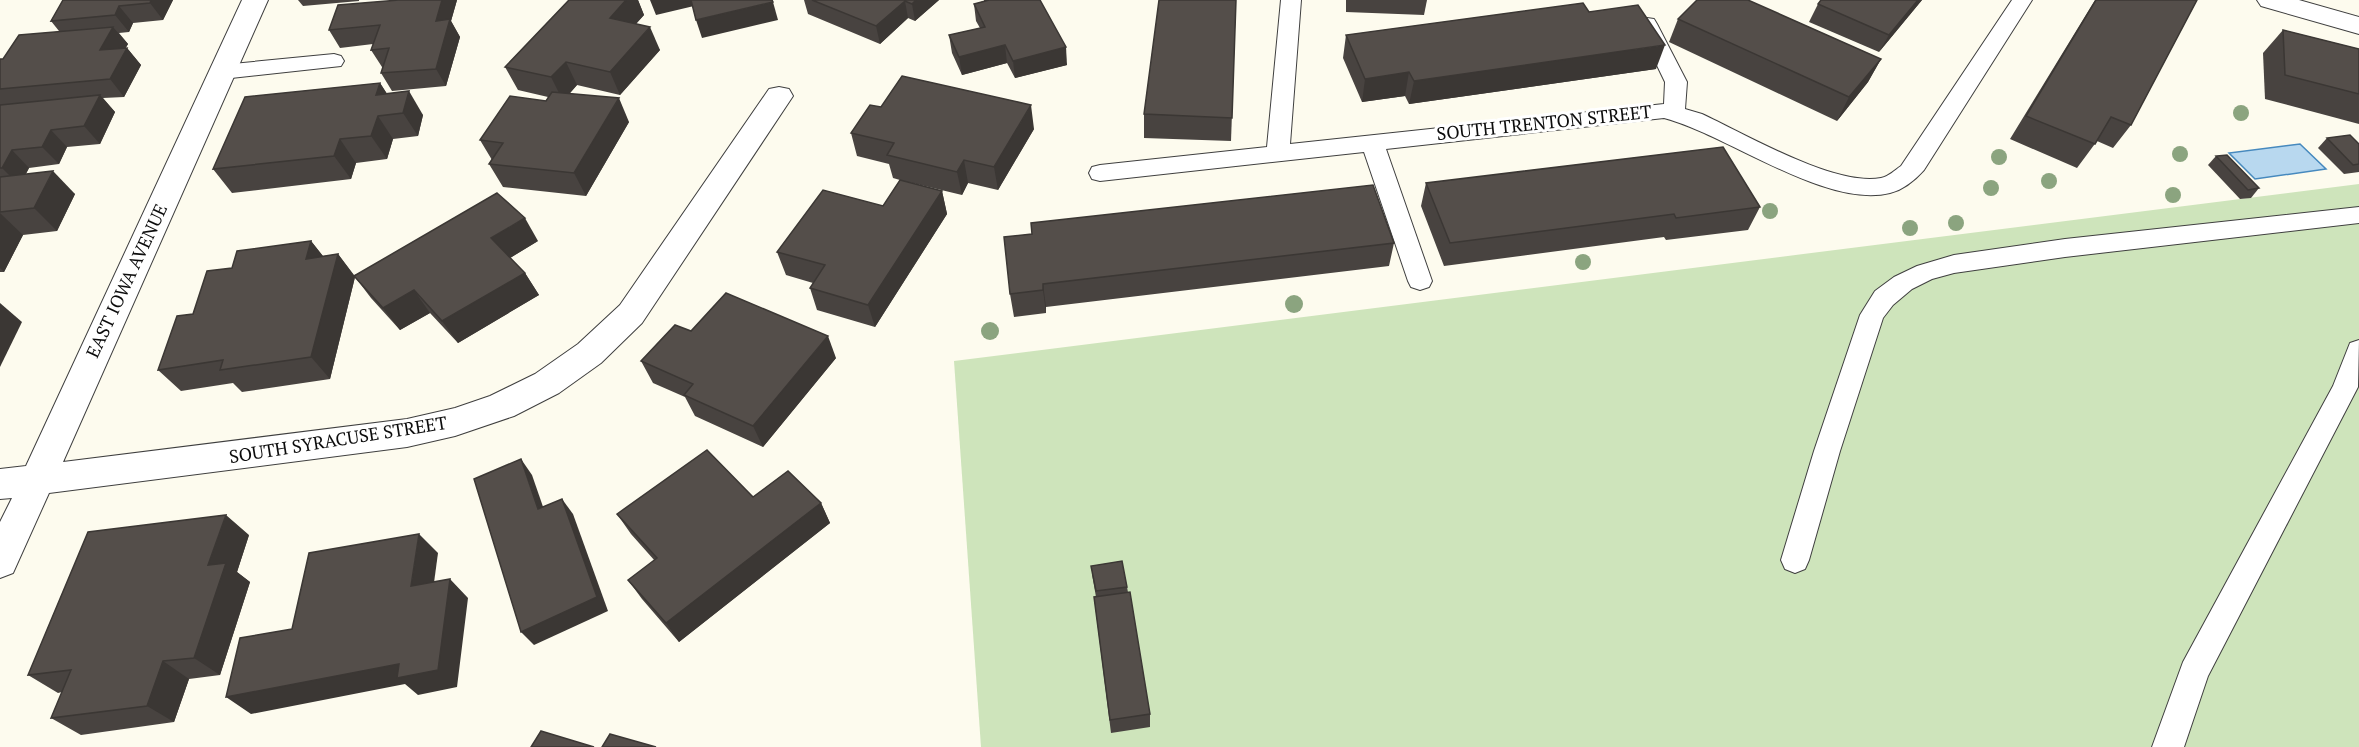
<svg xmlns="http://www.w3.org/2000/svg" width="2359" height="747" font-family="'PT Serif',serif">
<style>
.green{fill:#cee4bb}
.water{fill:#b8d8ef;stroke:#4689be;stroke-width:1.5}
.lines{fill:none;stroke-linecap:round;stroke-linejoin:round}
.lane-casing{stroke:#3f3f3f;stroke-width:2}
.street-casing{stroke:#3f3f3f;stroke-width:2}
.lane{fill:#fff;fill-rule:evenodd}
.street{fill:#fff;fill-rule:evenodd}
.tree{fill:#8ba47f}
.wall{fill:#484340}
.shaded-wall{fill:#3b3734}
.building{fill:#544e4a;stroke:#3b3734;stroke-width:1.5}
.labels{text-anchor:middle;stroke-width:6;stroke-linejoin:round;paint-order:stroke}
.street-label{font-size:18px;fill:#0c0c0c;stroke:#fff}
</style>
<rect width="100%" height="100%" fill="#fdfbee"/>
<!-- green -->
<path class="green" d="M2359 184V747H981L954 361Z"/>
<!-- water -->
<path class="water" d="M2300 144 2326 169 2255 179 2229 153Z"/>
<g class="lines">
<defs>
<g id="lane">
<path d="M1281 0H1301L1290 144 1664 104 1665 82 1637 24 1640 19 1647 18 1654 19 1657 24 1687 82 1685 109 1702 114C1745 134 1835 187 1881 178 1888 177 1895 170 1901 166L2012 0H2032L1924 170C1916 179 1903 190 1890 193 1826 209 1728 135 1664 118L1386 149 1432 281 1429 287 1420 290 1411 287 1408 281 1364 152 1100 181 1092 179 1089 173 1092 167 1100 165 1267 147Z"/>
<path d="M334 54 341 56 344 61 341 66 222 79 215 77 212 72 215 67 222 65Z"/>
<path d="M2359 207V223L2065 257 1954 273 1932 279 1912 289 1893 305 1883 318 1840 451 1809 560 1805 569 1795 573 1785 569 1781 560 1814 451 1860 315 1875 291 1894 277 1917 266 1954 255 2065 239Z"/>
<path d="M2359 340 2358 387 2208 676 2184 747H2152L2183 662 2333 386 2350 343Z"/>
</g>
<g id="street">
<path d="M242 0H268L63 462 407 419 455 408 490 396 535 374 578 344 620 305 769 89 779 87 789 89 793 96 642 323 601 363 559 393 514 416 455 436 407 447 49 493 13 573 0 578V522L12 498 0 499V469L26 466Z"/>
<path d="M2257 0H2299L2359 17V34L2261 6Z"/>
</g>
</defs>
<!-- lane casing -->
<use href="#lane" class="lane-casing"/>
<!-- street casing -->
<use href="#street" class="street-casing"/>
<!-- lane -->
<use href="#lane" class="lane"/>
<!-- street -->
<use href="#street" class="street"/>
</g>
<!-- trees -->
<g class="tree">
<circle cx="2241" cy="113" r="8"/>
<circle cx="2180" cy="154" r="8"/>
<circle cx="1999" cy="157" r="8"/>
<circle cx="2049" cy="181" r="8"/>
<circle cx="1991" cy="188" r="8"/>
<circle cx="2173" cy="195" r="8"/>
<circle cx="1770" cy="211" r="8"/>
<circle cx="1956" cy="223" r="8"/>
<circle cx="1910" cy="228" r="8"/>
<circle cx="1583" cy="262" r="8"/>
<circle cx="1294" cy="304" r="9"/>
<circle cx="990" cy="331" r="9"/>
</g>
<!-- wall -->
<g class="wall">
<path d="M63 0H173L163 20 133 23 129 32 119 33 128 44 125 48H127L141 65 124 97 103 98 115 112 100 144 67 147 59 164 29 168 26 174 75 194 57 231 23 235 4 272H0V59H3L59 31 51 21Z"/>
<path d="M298 0H359V1L303 6Z"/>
<path d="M457 0 451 21 460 37 446 86 392 91 381 73 383 67H382L371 50 373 44 340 48 329 30Z"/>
<path d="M569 0H638L644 15 636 24 660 50 620 95 577 85 570 93 629 122 586 196 503 187 489 164 492 160 480 140 546 101 548 97 518 90 505 67Z"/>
<path d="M804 0H939L915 21 908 18 880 44 808 14Z"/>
<path d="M984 0H1040L1067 65 1015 78 1007 63 962 75 952 53 949 35 980 28 976 21 974 4 984 1Z"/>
<path d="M1236 0 1231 141 1144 138V114Z"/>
<path d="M1346 0H1427L1424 15 1346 12Z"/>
<path d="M1821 0H1922L1879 52 1809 22 1818 4Z"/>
<path d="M2095 0H2197L2131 125 2113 148 2097 141 2077 168 2010 139Z"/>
<path d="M1589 12 1656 69 1409 104 1405 96 1362 102 1343 58 1346 35Z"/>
<path d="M1678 19 1881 59 1868 82 1837 121 1669 42Z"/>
<path d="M2283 30 2359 49V124L2265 99 2263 53Z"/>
<path d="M380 83 387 94 423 115 418 136 393 139 387 159 356 163 351 179 232 193 213 169Z"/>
<path d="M881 107 1034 129 998 190 968 183 962 195 908 182 942 191 947 214 875 327 817 310 810 288 813 283 786 275 777 252 883 206 900 180 893 178 889 164 857 156 851 133Z"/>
<path d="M2327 138 2359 144V172L2344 174 2318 148Z"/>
<path d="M2216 156 2259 188 2251 198 2240 199 2208 165Z"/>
<path d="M1426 183 1760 207 1748 230 1666 240 1664 237 1444 266 1421 206Z"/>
<path d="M1032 234 1394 243 1389 266 1046 307V313L1014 317 1010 294Z"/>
<path d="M311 241 323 256 338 254 354 275 538 241 510 258 525 273 539 295 458 343 430 313 400 330 371 298 355 277 330 379 242 392 233 383 181 391 158 370 193 314 232 268Z"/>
<path d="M691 331 836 358 763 447 695 416 685 397 653 383 641 361Z"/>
<path d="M753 497 821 503 830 523 679 642 642 599 628 580 655 561 631 534 617 514Z"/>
<path d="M249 535 237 572 250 582 220 675 189 679 174 722 81 735 51 718 62 692 58 693 28 675Z"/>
<path d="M1092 574 1127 587 1150 714V727L1111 733 1094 597H1096Z"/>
</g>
<!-- shaded-wall -->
<g class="shaded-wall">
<path d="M151 0H173L163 20 150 3Z"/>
<path d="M442 0H457L451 21 460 37 446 86 436 69V21Z"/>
<path d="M626 0H638L644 15 620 41 610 18Z"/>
<path d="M650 0H692L694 6 656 15Z"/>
<path d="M916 0H939L915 21 912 4Z"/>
<path d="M1918 0H1922L1879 52 1889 35Z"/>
<path d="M905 1 908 18 880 44 876 26Z"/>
<path d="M773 2 778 20 702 38 696 20Z"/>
<path d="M119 6 133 23 129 32 115 15Z"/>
<path d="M113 27 128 44 115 68 100 50Z"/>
<path d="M650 27 660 50 620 95 610 72Z"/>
<path d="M1005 45 1007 63 962 75 959 57Z"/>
<path d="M1665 45 1656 69 1409 104 1414 81Z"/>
<path d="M1066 47 1067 65 1015 78 1013 61Z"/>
<path d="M127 48 141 65 124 97 110 79Z"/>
<path d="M1881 59 1868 82 1837 121 1849 97Z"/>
<path d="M566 62 577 85 563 101 551 77Z"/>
<path d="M1409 72 1405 96 1362 102 1365 79Z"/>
<path d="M380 83 395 106 376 95Z"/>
<path d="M409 91 423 115 418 136 403 113Z"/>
<path d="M100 95 115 112 100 144 84 126Z"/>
<path d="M619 98 629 122 586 196 574 173Z"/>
<path d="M1031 105 1034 129 998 190 994 167Z"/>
<path d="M378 116 393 139 387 159 371 136Z"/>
<path d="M51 130 67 147 59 164 42 147Z"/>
<path d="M340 139 356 163 351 179 334 156Z"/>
<path d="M12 150 29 168 19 185 2 168Z"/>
<path d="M964 160 968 183 962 195 957 172Z"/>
<path d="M53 171 75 194 57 231 34 208Z"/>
<path d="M942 191 947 214 875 327 868 305Z"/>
<path d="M0 213 23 235 4 272 0 268Z"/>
<path d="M525 218 538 241 505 261 491 238Z"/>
<path d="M311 241 329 264 306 259Z"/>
<path d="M338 254 355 277 330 379 311 357Z"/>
<path d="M525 273 539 295 458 343 442 321Z"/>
<path d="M1043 284 1046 307V313L1043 290Z"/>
<path d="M414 290 430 313 400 330 383 308Z"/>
<path d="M0 303 22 322 0 367Z"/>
<path d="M828 336 836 358 763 447 753 426Z"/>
<path d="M521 459 532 475 549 524 538 509Z"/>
<path d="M562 499 573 514 608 611 534 645 521 632Z"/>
<path d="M821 503 830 523 679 642 666 623Z"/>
<path d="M226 515 249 535 237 572 250 582 220 675 194 658 208 565Z"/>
<path d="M419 534 438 553 431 605 411 586Z"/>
<path d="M450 579 468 598 457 687 418 695 405 684 251 714 226 697Z"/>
<path d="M163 661 189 679 174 722 147 706Z"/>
</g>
<!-- building -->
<g class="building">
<path d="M63 0H151L150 3 119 6 115 15 51 21Z"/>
<path d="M399 0H442L436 21 450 19 436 69 381 73 389 48 371 50 380 25 329 30 338 5Z"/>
<path d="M569 0H626L610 18 650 27 610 72 566 62 551 77 505 67Z"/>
<path d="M691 0H772L773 2 696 20Z"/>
<path d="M812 0H916L912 4 905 1 876 26Z"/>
<path d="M989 0H1040L1066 47 1013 61 1005 45 959 57 949 35 985 27 974 4Z"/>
<path d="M1159 0H1236L1232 118 1144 114Z"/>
<path d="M1697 0H1748L1881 59 1849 97 1678 19Z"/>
<path d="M1821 0H1918L1889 35 1818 4Z"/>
<path d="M2096 0H2197L2131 125 2111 117 2095 144 2026 116Z"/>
<path d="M1583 3 1589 12 1638 5 1665 45 1414 81 1409 72 1365 79 1346 35Z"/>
<path d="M113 27 100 50 127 48 110 79 0 89V59H3L19 35Z"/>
<path d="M2283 30 2359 49V94L2285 75Z"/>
<path d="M902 76 1031 105 994 167 964 160 957 172 887 155 894 143 851 133 870 105 881 107Z"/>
<path d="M380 83 376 95 409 91 403 113 378 116 371 136 340 139 334 156 213 169 245 97Z"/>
<path d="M552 92 619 98 574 173 489 164 503 143 480 140 510 96 546 101Z"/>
<path d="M100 95 84 126 51 130 42 147 12 150 2 168H0V105Z"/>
<path d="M2350 135 2359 144V164L2353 165 2327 138Z"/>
<path d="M1723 147 1760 207 1676 218 1674 214 1450 243 1426 183Z"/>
<path d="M2227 155 2259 188 2248 190 2216 156Z"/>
<path d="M53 171 34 208 0 212V177Z"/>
<path d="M900 180 942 191 868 305 810 288 825 265 777 252 823 190 883 206Z"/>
<path d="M1373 185 1394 243 1043 284V290L1010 294 1004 237 1032 234 1031 223Z"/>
<path d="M497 193 525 218 491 238 525 273 442 321 414 290 383 308 354 276Z"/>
<path d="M311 241 306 259 338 254 311 357 220 370 223 360 158 370 177 316 193 314 207 271 232 268 237 251Z"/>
<path d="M726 293 828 336 753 426 684 395 693 384 641 361 675 325 691 331Z"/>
<path d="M707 450 753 497 788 471 821 503 666 623 628 580 657 558 617 514Z"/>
<path d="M521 459 538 509 562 499 597 597 521 632 474 479Z"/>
<path d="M226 515 208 565 226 563 194 658 163 661 147 706 51 718 71 670 28 675 88 532Z"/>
<path d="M419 534 411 586 450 579 438 670 397 678 399 664 226 697 240 638 292 629 309 553Z"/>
<path d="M1122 561 1127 587 1096 591 1091 566Z"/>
<path d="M1130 592 1150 714 1110 720 1094 597Z"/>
<path d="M541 731 594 747H531Z"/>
<path d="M610 734 656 747H602Z"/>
</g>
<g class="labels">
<!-- street labels -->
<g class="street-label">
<text transform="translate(1544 123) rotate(-6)" y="6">SOUTH TRENTON STREET</text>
<text transform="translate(127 281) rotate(-65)" y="6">EAST IOWA AVENUE</text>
<text transform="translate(338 440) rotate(-9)" y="6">SOUTH SYRACUSE STREET</text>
</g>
</g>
</svg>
